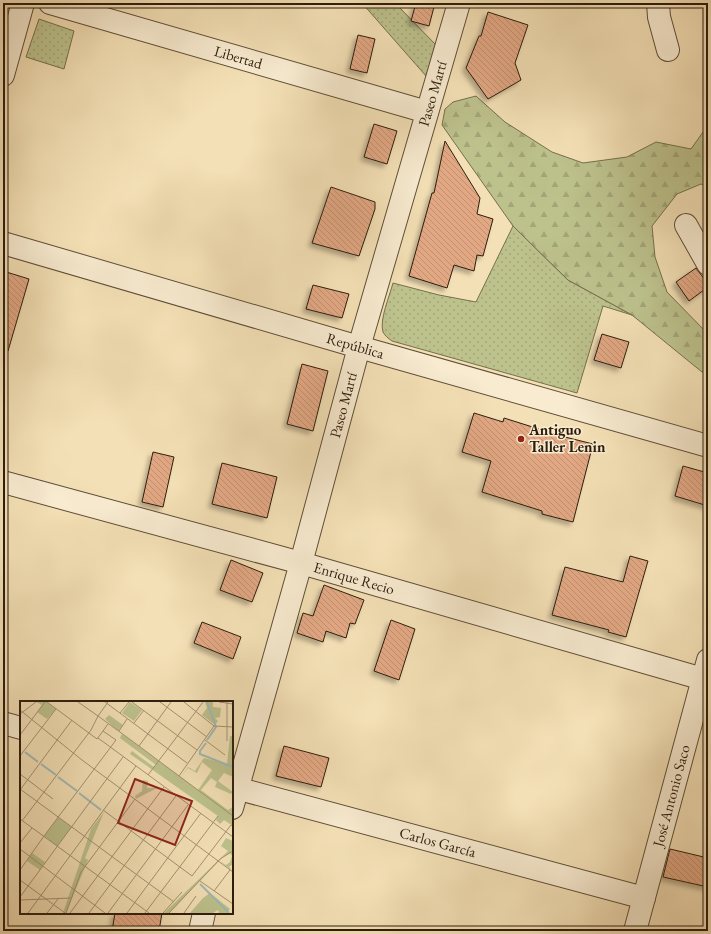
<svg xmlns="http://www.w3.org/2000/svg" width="711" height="934" font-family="'EB Garamond',serif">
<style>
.grass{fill:url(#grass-dots);stroke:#75704d}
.forest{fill:url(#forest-firs);stroke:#75704d}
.building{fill:url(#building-back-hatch);stroke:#2d1d0d;filter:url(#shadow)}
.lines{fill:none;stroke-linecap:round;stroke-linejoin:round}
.minor-casing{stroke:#5f4e37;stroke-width:24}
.minor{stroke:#f8ebd0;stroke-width:22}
.poi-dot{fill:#8f2418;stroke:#f8ebd0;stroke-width:1.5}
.labels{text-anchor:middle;stroke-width:3;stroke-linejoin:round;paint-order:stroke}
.street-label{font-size:15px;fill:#2d1d0d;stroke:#f8ebd0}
.poi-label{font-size:15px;font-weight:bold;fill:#2d1d0d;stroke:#f8ebd0;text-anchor:start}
.inset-river{fill:none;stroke:#a0bab8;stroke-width:2}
.inset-road{fill:none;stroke:#a49272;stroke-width:1}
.view{fill:#8f2418;fill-opacity:0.15;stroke:#8f2418;stroke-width:2}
.inset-edge{fill:none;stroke:#2d1d0d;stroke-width:2}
</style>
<defs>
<pattern id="grass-dots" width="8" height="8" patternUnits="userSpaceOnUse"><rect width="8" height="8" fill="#bdc28d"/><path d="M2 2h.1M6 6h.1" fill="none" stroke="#a3a678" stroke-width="1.8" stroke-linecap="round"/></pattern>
<pattern id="forest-firs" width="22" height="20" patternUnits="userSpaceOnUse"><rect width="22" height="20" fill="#bdc28d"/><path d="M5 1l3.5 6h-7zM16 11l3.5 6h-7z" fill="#a3a678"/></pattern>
<pattern id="building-back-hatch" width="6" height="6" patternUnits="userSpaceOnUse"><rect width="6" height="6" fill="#e2a884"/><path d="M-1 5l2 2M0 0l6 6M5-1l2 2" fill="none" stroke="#c29071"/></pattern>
<filter id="shadow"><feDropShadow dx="-3.5" dy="3.5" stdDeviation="2" flood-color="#0004"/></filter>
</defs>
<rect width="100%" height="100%" fill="#f4e0b6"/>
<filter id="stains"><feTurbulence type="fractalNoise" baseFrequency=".005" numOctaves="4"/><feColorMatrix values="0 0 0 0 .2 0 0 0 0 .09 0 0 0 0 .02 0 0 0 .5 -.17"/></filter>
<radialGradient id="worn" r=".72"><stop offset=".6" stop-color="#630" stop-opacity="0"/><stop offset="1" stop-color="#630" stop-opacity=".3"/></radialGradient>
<!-- grass -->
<g class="grass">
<path d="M362 3H395L436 45 426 76Z"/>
<path d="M39 19 74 31 64 69 26 57Z"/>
<path d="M513 226 568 280 632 315 603 306 577 393 392 341C388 338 385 336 383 332 379 320 390 295 393 283L439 295 476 302Z"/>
</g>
<!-- forest -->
<path class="forest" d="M476 96 505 122 552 152 583 163 627 157 656 142 691 149 708 125V187L701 184 677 194 652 226 655 257 667 292 708 334V370L702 372 632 315 568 280 513 226 442 125 445 109 453 102Z"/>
<!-- building -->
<g class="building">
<path d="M416 3H435L429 26 411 21Z"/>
<path d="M488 12 528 25 515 63 521 80 488 99 466 68 479 36H481Z"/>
<path d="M358 35 375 39 367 73 350 69Z"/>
<path d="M374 124 397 131 387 164 364 157Z"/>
<path d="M445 141 480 198 477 214 493 219 483 256 477 255 474 271 454 265 447 288 409 276 432 193H434Z"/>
<path d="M331 187 375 202V209L359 256 312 243Z"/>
<path d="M696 268 708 284V287L689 301 676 282Z"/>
<path d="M3 271 29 279 8 351 3 350Z"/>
<path d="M313 285 349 294 342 318 306 309Z"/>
<path d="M602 334 629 342 621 368 594 360Z"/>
<path d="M302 364 328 371 313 431 287 424Z"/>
<path d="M474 413 503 422 504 418 561 436 593 444 573 522 542 514V511L482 492 491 461 462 452Z"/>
<path d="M153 452 174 457 163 507 142 502Z"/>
<path d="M222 463 277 477 267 518 212 504Z"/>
<path d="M683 466 708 473V506L675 496Z"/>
<path d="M630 556 648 561 626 637 608 632 609 630 552 615 565 567 623 582Z"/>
<path d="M231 560 263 573 252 602 220 590Z"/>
<path d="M324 585 364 600 355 624 350 623 346 638 326 631 323 642 297 633 303 613 313 616Z"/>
<path d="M391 620 415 629 399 680 374 671Z"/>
<path d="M202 622 241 637 233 659 194 643Z"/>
<path d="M284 746 329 758 321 787 276 776Z"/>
<path d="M670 849 708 858V887L663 877Z"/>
<path d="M115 913H162L159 931H112Z"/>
</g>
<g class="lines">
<defs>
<g id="minor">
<path id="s1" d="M50 3 427 112"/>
<path d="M658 3 659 17 668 50"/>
<path d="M3 75 23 3"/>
<path d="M686 225 708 264"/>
<path id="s2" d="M3 243 359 347 708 446"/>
<path id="s3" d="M3 482 301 563 703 679"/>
<path d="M3 723 21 728"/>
<path id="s4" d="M232 787 644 898"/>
<path id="s5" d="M232 808 301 563 359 347 459 3"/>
<path d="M200 931 204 913"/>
<path id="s6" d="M635 931 708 660"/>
</g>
</defs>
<!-- minor casing -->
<use href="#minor" class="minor-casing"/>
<!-- minor -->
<use href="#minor" class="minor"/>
</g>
<!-- markers -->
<circle class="poi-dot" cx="521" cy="439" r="4"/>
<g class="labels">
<!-- street labels -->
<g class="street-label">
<text dy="5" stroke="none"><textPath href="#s1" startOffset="196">Libertad</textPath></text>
<text dy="5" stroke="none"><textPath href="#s5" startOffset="742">Paseo Martí</textPath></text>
<text dy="5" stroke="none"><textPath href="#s2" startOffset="367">República</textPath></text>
<text dy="5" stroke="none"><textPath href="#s5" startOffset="418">Paseo Martí</textPath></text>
<text dy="5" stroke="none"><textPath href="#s3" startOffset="364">Enrique Recio</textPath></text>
<text dy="5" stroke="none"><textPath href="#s6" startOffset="140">José Antonio Saco</textPath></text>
<text dy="5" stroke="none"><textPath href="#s4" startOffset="213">Carlos García</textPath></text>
</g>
<!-- poi labels -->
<g class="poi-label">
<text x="529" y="435">Antiguo<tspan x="529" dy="17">Taller Lenin</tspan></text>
</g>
</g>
<!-- overview -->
<g transform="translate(20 701)">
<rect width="213" height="213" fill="#f4e0b6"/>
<path d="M16 1H27L36 8 27 18 17 11 22 4ZM185 1H193V6L201 7 200 16 195 17 198 20 195 24 182 14 187 7ZM89 14 103 24 98 30 85 18ZM102 33 161 76 168 66 175 70 184 57 207 63 210 35H213V76L204 72 198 80 213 91 211 93 195 86 197 81 191 77 181 89 208 109 213 106V125L204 119 200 123 196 119 198 115 110 53 112 50 134 66 136 64 100 37ZM182 61 192 69 178 89 161 76 168 67 177 72ZM84 111 65 157 68 159 46 212H43L71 128ZM206 137 213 140V163L209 166 213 171 200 160 206 164 210 161 212 155 210 152 203 156 149 212H144L208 150 201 145ZM12 152 25 161 20 169 7 160ZM190 192 210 208 207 212H199L198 209 193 212H170L183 197Z" fill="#bdc28d" fill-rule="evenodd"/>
<path d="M123 79 128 80 127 87H137L116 98 115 95 122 90Z" fill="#bdc28d"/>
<path d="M110 1 122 9 114 20 102 12ZM38 116 52 126 37 145 24 135Z" fill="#bdc28d"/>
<path class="inset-river" d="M187 1 196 26 187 39M186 42 180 50V53L213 66M5 51 18 61M21 63 36 74M38 76 57 90M59 92 81 109M180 183 209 212"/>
<path class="inset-road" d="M27 1 77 38 83 30M58 1 78 15 88 1M85 1 167 62M112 1 177 49M140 1 187 36M164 1 194 25M199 1 213 3M0 9 62 59 213 171M100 12 109 1M0 13 16 1M114 22 124 9M194 25 213 26M99 30 107 18M0 34 25 1M78 37 213 136M185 39 205 54M207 40V1M119 45 159 75 194 25M0 55 36 8M0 73 33 98M128 74 183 1M159 75 213 115M0 88 154 201M0 89 52 19M83 109 172 175 211 124 213 125M0 118 129 212M2 120 71 29 78 15 119 45 151 1M24 135 96 39 83 30 88 23M0 142 12 127M0 148 85 212M0 169 24 135M0 179 45 212M180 180 213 203M194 190 210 169M0 196 103 56M0 199 51 197M8 212 116 65M27 212 38 198M46 212 61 171 115 98M50 212 144 86M69 212 156 95M88 212 168 104M107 212 181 112M125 212 198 115M143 212 162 191M149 212 200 158 213 150M164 212 176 195"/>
<path class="view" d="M115 78 172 100 155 144 98 122Z"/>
<rect width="213" height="213" class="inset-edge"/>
</g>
<!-- margin -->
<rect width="711" height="934" fill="none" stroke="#f4e0b6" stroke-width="16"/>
<rect x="4" y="4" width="703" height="926" fill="none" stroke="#2d1d0d" stroke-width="2"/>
<rect x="8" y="8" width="695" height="918" fill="none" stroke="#2d1d0d"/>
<rect width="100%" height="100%" filter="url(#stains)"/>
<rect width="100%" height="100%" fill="url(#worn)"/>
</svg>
